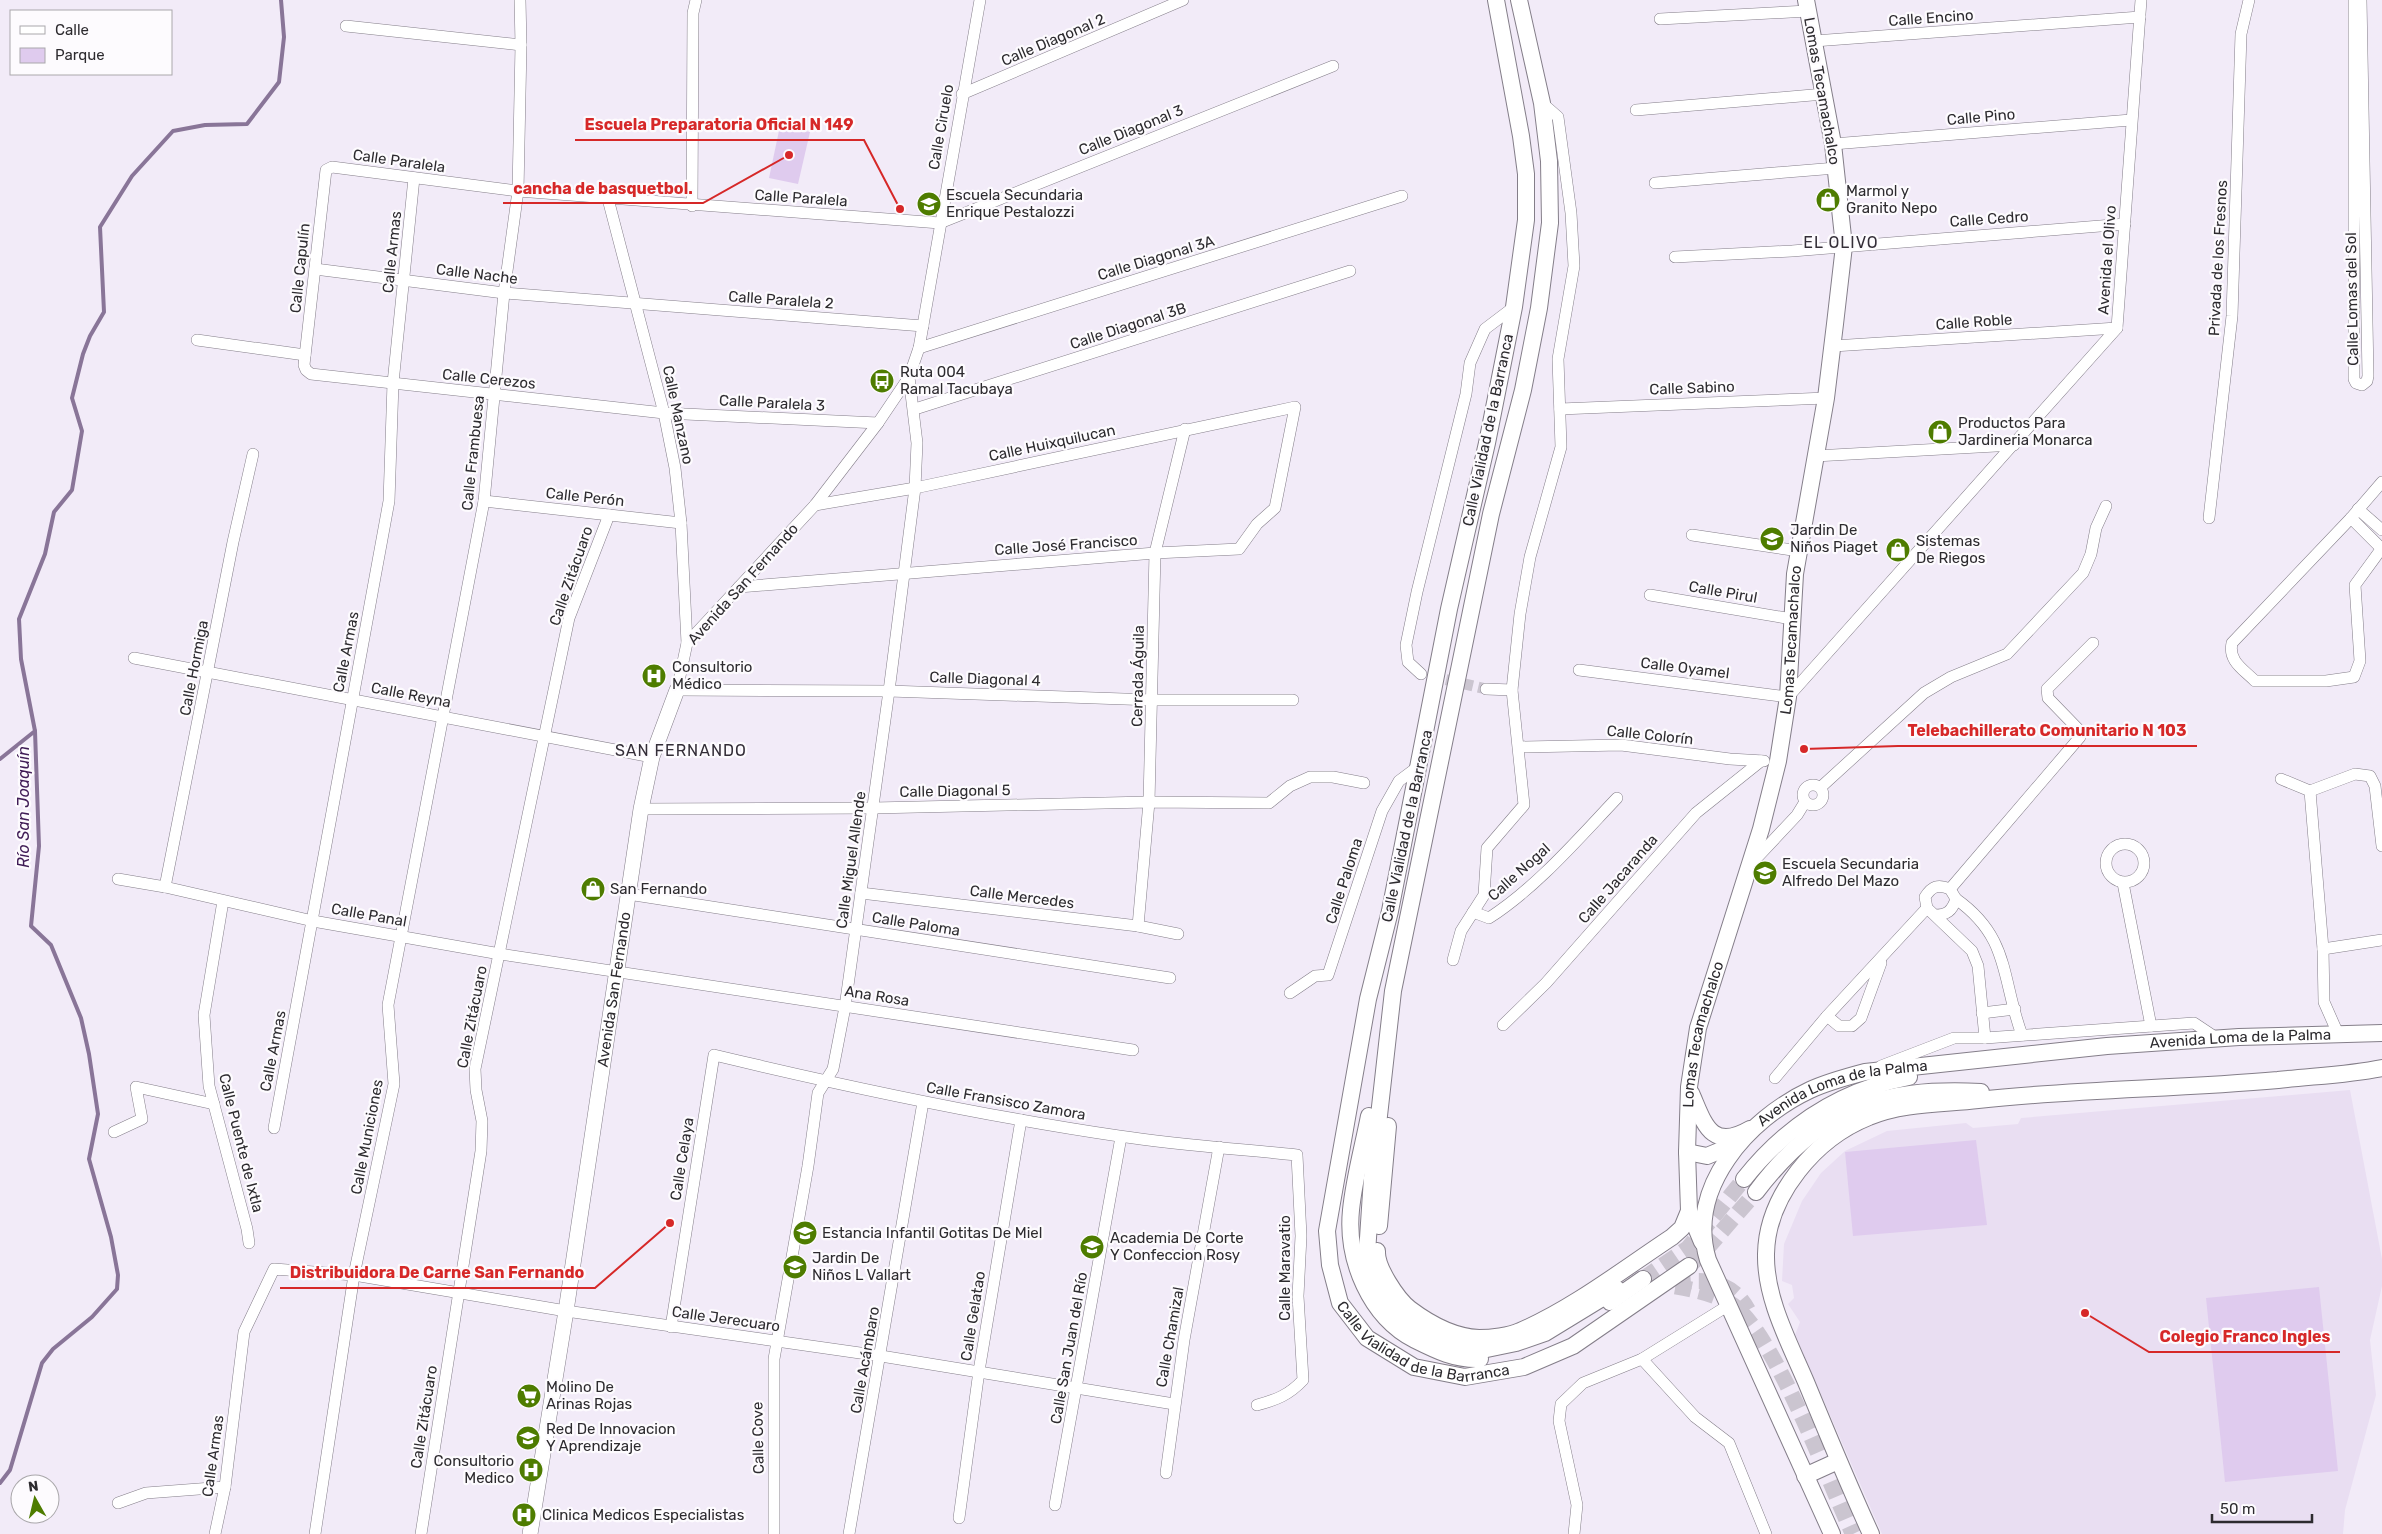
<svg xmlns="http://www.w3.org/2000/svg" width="2382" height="1534" font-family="Rubik,sans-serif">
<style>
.built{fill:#e9def2}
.green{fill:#dfcbee}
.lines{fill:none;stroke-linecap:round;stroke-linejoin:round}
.stream{stroke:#897598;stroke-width:4}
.minor-tunnel{stroke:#cbc5d0;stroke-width:11;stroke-dasharray:11 5.5;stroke-linecap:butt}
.secondary-tunnel{stroke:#cbc5d0;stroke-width:16;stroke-dasharray:16 8;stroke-linecap:butt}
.minor-casing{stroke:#847e89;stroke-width:12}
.tertiary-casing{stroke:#847e89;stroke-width:16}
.secondary-casing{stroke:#847e89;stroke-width:18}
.minor{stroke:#fff;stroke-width:11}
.tertiary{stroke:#fff;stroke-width:15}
.secondary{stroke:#fff;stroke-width:16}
.labels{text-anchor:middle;stroke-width:4.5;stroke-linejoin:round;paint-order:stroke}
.street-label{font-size:15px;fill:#2d2b2f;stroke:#fdfbfe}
.poi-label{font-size:15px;fill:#2d2b2f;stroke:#fdfbfe;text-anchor:start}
.neighbourhood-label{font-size:16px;letter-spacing:1px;fill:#342e38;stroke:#fdfbfe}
.water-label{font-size:16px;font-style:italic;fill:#401c56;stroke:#fdfbfe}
.leader{fill:none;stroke:#d62828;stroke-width:2}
.callout-dot{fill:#d62828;stroke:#fdfbfe;stroke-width:2}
.callout-label{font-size:16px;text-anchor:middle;font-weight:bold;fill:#d62828;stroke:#fdfbfe;stroke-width:4.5;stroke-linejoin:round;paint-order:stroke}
</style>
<rect width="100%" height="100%" fill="#f2ebf8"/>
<!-- built -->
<path class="built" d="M2350 1090 2382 1259V1286L2370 1340 2376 1395 2345 1510 2343 1534H1882L1795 1335 1800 1322 1788 1304 1794 1298 1792 1285 1782 1281 1784 1244 1802 1201 1821 1173 1845 1151 1887 1131 1966 1123 1973 1128 2018 1124 2021 1118Z"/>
<!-- green -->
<g class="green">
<path d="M780 126 810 132 798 184 769 178Z"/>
<path d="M1976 1140 1987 1225 1853 1236 1845 1152Z"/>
<path d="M2319 1287 2338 1471 2225 1482 2206 1298Z"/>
</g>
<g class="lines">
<!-- stream -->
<g class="stream">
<path d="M0 759 35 731 21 659 19 619 45 554 54 512 72 490 82 431 72 398 83 354 90 336 104 312 100 227 132 176 173 131 205 125 247 124 279 82 284 37 281 0"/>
<path d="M0 1483 10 1470 42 1363 53 1349 92 1317 117 1289 118 1275 111 1237 89 1159 98 1114 89 1054 81 1018 51 945 31 926 39 846 35 731"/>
</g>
<!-- minor-tunnel -->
<path class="minor-tunnel" d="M1430 676 1486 689"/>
<!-- secondary-tunnel -->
<g class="secondary-tunnel">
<path d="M1689 1266 1703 1253 1756 1192"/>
<path d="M1643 1279 1688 1248 1744 1179"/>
<path d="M1652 1282C1677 1287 1705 1290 1728 1302 1772 1325 1829 1484 1853 1534"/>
<path d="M1675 1284C1705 1277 1732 1281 1748 1310"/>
</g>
<defs>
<g id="minor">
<path d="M980 0 919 348 909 377 878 423 815 505 687 643 677 690 889 691 1153 700H1293"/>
<path d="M2354 0V379L2356 383 2362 385 2367 381 2368 376 2361 0"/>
<path d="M1660 19 1808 11"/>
<path d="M346 26 521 45"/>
<path d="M1814 41 2140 17"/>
<path d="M962 94 1183 0"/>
<path d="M1636 110 1824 94"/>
<path d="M1833 144 2131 120"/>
<path d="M1655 183 1836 168"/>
<path d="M608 199 664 413 675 468 681 523 687 643"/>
<path d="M692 206 693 13 696 0"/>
<path d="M1675 257 1792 251 2125 224"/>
<path d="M315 269 504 293 923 326"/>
<path d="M197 340 305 355"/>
<path d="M1833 346 2117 328"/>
<path d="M919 348 1402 196"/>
<path d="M915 409 1350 271"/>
<path d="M1560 409 1826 398"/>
<path d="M878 423 664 413 311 374 306 370 304 365 326 170 332 167 518 191 940 223 1333 66"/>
<path d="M1815 456 2014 445"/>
<path d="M2382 482 2351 518 2232 643C2228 661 2243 669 2255 681H2326L2354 677 2360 661 2355 585 2382 548"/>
<path d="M484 501 681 523"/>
<path d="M2358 509 2382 530"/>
<path d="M2209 518 2232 316 2241 34 2249 0"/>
<path d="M2351 518 2382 549"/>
<path d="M1692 535 1799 551"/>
<path d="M739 587 1155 553 1239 549 1257 524 1275 508 1295 407 915 488 815 505"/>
<path d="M1650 595 1792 619"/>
<path d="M134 658 652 757"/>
<path d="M1579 670 1788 697 2117 328 2141 0"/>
<path d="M1421 674 1408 662 1406 645 1417 592 1466 394 1470 363 1485 329 1514 307"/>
<path d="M1486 689 1512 690"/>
<path d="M1519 747 1621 745 1730 759 1764 761"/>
<path d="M2281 779 2310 791 2323 949 2324 1002 2339 1036"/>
<circle cx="1813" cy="795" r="10"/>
<path d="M1821 787 1924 693 1951 677 2007 654 2083 573 2091 554 2096 528 2106 506"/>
<path d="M2310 791 2355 774 2370 776 2375 786 2382 846"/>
<path d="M641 809 873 808 1149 802 1269 803 1290 786 1310 777H1333L1364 783"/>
<circle cx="2125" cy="863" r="19"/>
<path d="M1752 863 1797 815 1805 802"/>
<path d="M118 879 165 887 313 921 500 954 1133 1050"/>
<path d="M2123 883 2151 1026"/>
<path d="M165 887 233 542 253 454"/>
<path d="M1950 889 2080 737V731L2048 698 2047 689 2093 643"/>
<path d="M861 893 1138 926 1178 934"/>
<path d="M628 894 1170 978"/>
<path d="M1956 899C2011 938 2001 979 2022 1035"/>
<path d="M223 901 204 1015 209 1086 247 1229 249 1243"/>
<path d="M1473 912 1489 918C1537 887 1577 840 1617 798"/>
<path d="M1935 915C1947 915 1952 911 1956 899L1950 889C1938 884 1932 886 1925 897L1927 908 1972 951 1978 966 1985 1038"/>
<path d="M1138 926 1149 802 1155 553 1185 429"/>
<path d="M2323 949 2382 940"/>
<path d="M1453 960 1461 931 1484 895 1487 848 1524 805 1512 690 1520 614 1530 557 1561 447 1558 359 1574 266 1571 213 1558 117 1542 103"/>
<path d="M1290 993 1315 976 1328 975 1382 811 1399 781 1419 766"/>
<path d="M1982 1013 2015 1009"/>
<path d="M1827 1016 1839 1026H1852L1861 1018 1881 963"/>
<path d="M1503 1025 1546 983 1696 813 1761 761"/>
<path d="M1881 1066 1954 1038H1985L2194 1023 2218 1039"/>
<path d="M1775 1078 1827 1016 1927 908"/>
<path d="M274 1128 389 501 393 383 414 178"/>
<path d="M114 1132 142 1119 136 1087 214 1104"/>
<path d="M671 1327 714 1055C848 1087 983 1116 1119 1136 1178 1145 1238 1149 1297 1155L1301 1236 1298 1296 1303 1380C1289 1395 1276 1400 1257 1405"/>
<path d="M1642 1359 1695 1417 1729 1443 1766 1534"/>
<path d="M1166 1473 1184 1340 1219 1147"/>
<path d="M118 1503 146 1493 225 1487"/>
<path d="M1055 1505 1121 1137"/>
<path d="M959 1518 979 1371 1021 1120"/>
<path d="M215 1534 225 1487 244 1332 274 1269 354 1275 566 1311 881 1356 1174 1404"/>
<path d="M315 1534 354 1275 394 1084 388 1005 484 501 504 293 518 191 521 45 520 0"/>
<path d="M421 1534 481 1151 482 1121 476 1090 475 1069 569 618 609 515"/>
<path d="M774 1534V1359L808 1166 818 1093 833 1069 845 1007 889 691 915 488 917 443 909 377"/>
<path d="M849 1534 923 1102"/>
<path d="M1574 1534 1577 1505 1559 1421 1561 1404 1583 1383 1642 1359 1729 1305"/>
</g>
<g id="tertiary">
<path id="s1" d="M530 1534 566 1311 641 809 652 757 677 690"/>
</g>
<g id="secondary">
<path id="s2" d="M1496 0 1521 136 1526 174V220L1514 307 1487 443 1449 609 1390 911 1368 999 1327 1231 1330 1265 1340 1303 1367 1338 1414 1367 1465 1377 1524 1367 1573 1346 1689 1266"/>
<path d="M1519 0 1542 103 1549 161 1550 223 1539 308 1523 390 1491 514 1393 991 1372 1178 1367 1253 1374 1280 1389 1304 1405 1321 1429 1335 1459 1347 1487 1349 1516 1343 1545 1333 1617 1289"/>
<path d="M1691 1093C1704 1122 1710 1152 1750 1129"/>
<path d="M1369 1116C1363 1147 1354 1179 1351 1210 1346 1260 1370 1317 1415 1340 1437 1351 1455 1360 1480 1359"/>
<path d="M1687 1152 1707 1156 1736 1144"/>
<path d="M1744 1179C1787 1125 1841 1090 1909 1077"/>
<path d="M1756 1192C1820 1108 1879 1087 1981 1092"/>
<path d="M1379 1226 1388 1126"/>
<path id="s3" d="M1702 1242 1689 1211 1687 1152 1689 1087 1698 1028 1761 829 1778 761 1788 697 1795 574 1826 398 1835 324 1844 246 1833 144 1806 0"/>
<path d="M1377 1251C1376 1267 1397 1299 1410 1309 1430 1324 1453 1337 1479 1338 1490 1338 1510 1336 1520 1331 1572 1309 1625 1268 1672 1237L1682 1228 1689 1211"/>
<path d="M1610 1302 1643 1279"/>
<path d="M1805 1476 1838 1461"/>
<path id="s4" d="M1832 1534 1708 1260C1686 1188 1748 1119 1810 1090 1827 1082 1846 1077 1865 1072L2107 1046 2239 1037 2382 1033"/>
<path d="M1871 1534C1848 1484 1827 1433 1806 1382 1789 1342 1765 1298 1766 1254 1767 1195 1816 1138 1869 1117 1902 1103 1943 1104 1978 1100 2077 1089 2178 1089 2278 1080 2312 1076 2348 1075 2382 1068"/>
</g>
</defs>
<!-- minor casing -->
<use href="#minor" class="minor-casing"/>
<!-- tertiary casing -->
<use href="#tertiary" class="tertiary-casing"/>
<!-- secondary casing -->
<use href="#secondary" class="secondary-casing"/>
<!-- minor -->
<use href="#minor" class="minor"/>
<!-- tertiary -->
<use href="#tertiary" class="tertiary"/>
<!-- secondary -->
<use href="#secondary" class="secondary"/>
</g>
<!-- icons -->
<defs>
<symbol id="shop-disc" viewBox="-11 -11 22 22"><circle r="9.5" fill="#4e7c00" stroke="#fdfbfe"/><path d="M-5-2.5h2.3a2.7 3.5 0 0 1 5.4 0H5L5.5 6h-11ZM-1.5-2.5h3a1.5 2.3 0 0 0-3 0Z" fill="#fff"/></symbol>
<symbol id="school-disc" viewBox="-11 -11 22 22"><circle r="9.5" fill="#4e7c00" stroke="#fdfbfe"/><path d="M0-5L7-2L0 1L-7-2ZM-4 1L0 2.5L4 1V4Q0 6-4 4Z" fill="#fff"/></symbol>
<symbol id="bus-disc" viewBox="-11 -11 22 22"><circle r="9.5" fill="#4e7c00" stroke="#fdfbfe"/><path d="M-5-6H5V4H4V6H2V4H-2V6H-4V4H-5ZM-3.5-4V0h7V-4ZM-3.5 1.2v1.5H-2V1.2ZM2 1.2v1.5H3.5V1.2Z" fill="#fff"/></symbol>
<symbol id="hospital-disc" viewBox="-11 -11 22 22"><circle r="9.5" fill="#4e7c00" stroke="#fdfbfe"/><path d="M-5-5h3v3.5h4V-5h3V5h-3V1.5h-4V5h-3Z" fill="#fff"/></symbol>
<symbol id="university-disc" viewBox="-11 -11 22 22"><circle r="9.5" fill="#4e7c00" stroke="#fdfbfe"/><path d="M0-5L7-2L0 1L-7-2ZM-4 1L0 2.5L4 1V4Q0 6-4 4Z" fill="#fff"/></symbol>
<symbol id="supermarket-disc" viewBox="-11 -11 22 22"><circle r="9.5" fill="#4e7c00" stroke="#fdfbfe"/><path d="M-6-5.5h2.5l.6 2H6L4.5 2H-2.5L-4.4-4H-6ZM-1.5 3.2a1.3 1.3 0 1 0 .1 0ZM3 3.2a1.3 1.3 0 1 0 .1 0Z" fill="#fff"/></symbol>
</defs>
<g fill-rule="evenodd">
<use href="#shop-disc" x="1814" y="186" width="28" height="28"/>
<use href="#school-disc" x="915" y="190" width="28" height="28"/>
<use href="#bus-disc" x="868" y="367" width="28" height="28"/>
<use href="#shop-disc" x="1926" y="418" width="28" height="28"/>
<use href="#school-disc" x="1758" y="525" width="28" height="28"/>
<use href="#shop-disc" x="1884" y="536" width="28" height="28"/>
<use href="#hospital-disc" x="640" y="662" width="28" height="28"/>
<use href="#school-disc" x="1751" y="859" width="28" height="28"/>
<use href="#shop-disc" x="579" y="875" width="28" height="28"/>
<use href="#school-disc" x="791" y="1219" width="28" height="28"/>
<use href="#university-disc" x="1078" y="1233" width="28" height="28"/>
<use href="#school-disc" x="781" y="1253" width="28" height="28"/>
<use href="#supermarket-disc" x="515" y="1382" width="28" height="28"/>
<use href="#university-disc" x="514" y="1424" width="28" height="28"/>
<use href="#hospital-disc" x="517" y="1456" width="28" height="28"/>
<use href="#hospital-disc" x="510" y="1501" width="28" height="28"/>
</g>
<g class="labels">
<!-- street labels -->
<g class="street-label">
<text transform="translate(1931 18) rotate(-4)" y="5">Calle Encino</text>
<text transform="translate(1053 40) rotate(-23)" y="5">Calle Diagonal 2</text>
<text transform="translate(1822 91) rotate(80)" y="5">Lomas Tecamachalco</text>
<text transform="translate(1981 117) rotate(-5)" y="5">Calle Pino</text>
<text transform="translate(941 127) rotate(-80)" y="5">Calle Ciruelo</text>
<text transform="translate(1131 130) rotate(-22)" y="5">Calle Diagonal 3</text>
<text transform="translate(399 161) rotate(8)" y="5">Calle Paralela</text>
<text transform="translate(801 198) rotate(4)" y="5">Calle Paralela</text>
<text transform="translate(1989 219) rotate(-4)" y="5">Calle Cedro</text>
<text transform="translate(392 252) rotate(-84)" y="5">Calle Armas</text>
<text transform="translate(1156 258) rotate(-17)" y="5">Calle Diagonal 3A</text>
<text transform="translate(2218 258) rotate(-87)" y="5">Privada de los Fresnos</text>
<text transform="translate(2107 260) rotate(-86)" y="5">Avenida el Olivo</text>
<text transform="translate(300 268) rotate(-84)" y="5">Calle Capulín</text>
<text transform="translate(477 274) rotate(7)" y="5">Calle Nache</text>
<text transform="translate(2352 299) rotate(-91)" y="5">Calle Lomas del Sol</text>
<text transform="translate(781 300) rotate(4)" y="5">Calle Paralela 2</text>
<text transform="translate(1974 322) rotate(-4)" y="5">Calle Roble</text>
<text transform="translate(1128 326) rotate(-18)" y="5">Calle Diagonal 3B</text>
<text transform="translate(489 379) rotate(6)" y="5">Calle Cerezos</text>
<text transform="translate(1692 388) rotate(-2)" y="5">Calle Sabino</text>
<text transform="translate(772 403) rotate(3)" y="5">Calle Paralela 3</text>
<text transform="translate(678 415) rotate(78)" y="5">Calle Manzano</text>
<text transform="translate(1488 430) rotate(-78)" y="5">Calle Vialidad de la Barranca</text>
<text transform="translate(1052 443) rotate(-12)" y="5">Calle Huixquilucan</text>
<text transform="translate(473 453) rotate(-84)" y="5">Calle Frambuesa</text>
<text transform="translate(585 497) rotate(6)" y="5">Calle Perón</text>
<text transform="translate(1066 545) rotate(-4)" y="5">Calle José Francisco</text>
<text transform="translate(571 576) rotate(-71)" y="5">Calle Zitácuaro</text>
<text transform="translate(743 584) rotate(-48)" y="5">Avenida San Fernando</text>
<text transform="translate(1723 592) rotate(10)" y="5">Calle Pirul</text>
<text dy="5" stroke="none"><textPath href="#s3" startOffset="618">Lomas Tecamachalco</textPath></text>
<text transform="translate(346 652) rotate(-79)" y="5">Calle Armas</text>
<text transform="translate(194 668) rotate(-79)" y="5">Calle Hormiga</text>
<text transform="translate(1685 668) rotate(7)" y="5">Calle Oyamel</text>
<text transform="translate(1138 676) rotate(-89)" y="5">Cerrada Águila</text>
<text transform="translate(985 679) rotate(2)" y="5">Calle Diagonal 4</text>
<text transform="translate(411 695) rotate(11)" y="5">Calle Reyna</text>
<text transform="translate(1650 735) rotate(6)" y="5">Calle Colorín</text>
<text transform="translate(955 791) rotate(-1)" y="5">Calle Diagonal 5</text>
<text transform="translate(1407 826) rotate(-78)" y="5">Calle Vialidad de la Barranca</text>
<text transform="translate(851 860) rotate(-82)" y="5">Calle Miguel Allende</text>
<text transform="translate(1519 872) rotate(-42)" y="5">Calle Nogal</text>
<text transform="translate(1618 879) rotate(-49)" y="5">Calle Jacaranda</text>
<text transform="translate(1344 881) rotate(-72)" y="5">Calle Paloma</text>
<text transform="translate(1022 897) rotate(7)" y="5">Calle Mercedes</text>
<text transform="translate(369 915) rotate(10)" y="5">Calle Panal</text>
<text transform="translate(916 924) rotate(9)" y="5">Calle Paloma</text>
<text dy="5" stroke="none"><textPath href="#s1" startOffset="551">Avenida San Fernando</textPath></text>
<text transform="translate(877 996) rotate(9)" y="5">Ana Rosa</text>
<text transform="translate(472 1017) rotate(-79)" y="5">Calle Zitácuaro</text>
<text dy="5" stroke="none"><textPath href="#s3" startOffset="212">Lomas Tecamachalco</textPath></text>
<text dy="5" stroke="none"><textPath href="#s4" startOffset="951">Avenida Loma de la Palma</textPath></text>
<text transform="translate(273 1051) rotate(-79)" y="5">Calle Armas</text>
<text dy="5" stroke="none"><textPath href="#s4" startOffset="546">Avenida Loma de la Palma</textPath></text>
<text transform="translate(1006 1101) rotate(10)" y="5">Calle Fransisco Zamora</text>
<text transform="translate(367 1137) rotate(-79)" y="5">Calle Municiones</text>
<text transform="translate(241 1143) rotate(76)" y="5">Calle Puente de Ixtla</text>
<text transform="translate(682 1159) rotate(-81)" y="5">Calle Celaya</text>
<text transform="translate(1285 1268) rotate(-90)" y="5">Calle Maravatio</text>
<text transform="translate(973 1316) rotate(-81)" y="5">Calle Gelatao</text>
<text transform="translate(726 1319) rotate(8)" y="5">Calle Jerecuaro</text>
<text dy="5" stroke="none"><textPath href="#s2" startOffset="1425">Calle Vialidad de la Barranca</textPath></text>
<text transform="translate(1170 1337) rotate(-80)" y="5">Calle Chamizal</text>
<text transform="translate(1069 1348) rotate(-80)" y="5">Calle San Juan del Río</text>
<text transform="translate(865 1360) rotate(-80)" y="5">Calle Acámbaro</text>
<text transform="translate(424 1417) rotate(-81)" y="5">Calle Zitácuaro</text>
<text transform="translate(758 1438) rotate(-91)" y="5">Calle Cove</text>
<text transform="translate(213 1456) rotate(-82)" y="5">Calle Armas</text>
</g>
<!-- poi labels -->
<g class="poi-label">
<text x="1846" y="196">Marmol y<tspan x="1846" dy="17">Granito Nepo</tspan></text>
<text x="946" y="200">Escuela Secundaria<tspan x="946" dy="17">Enrique Pestalozzi</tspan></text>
<text x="900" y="377">Ruta 004<tspan x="900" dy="17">Ramal Tacubaya</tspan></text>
<text x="1958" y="428">Productos Para<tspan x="1958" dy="17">Jardineria Monarca</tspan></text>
<text x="1790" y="535">Jardin De<tspan x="1790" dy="17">Niños Piaget</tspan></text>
<text x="1916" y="546">Sistemas<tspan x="1916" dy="17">De Riegos</tspan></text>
<text x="672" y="672">Consultorio<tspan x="672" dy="17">Médico</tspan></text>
<text x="1782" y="869">Escuela Secundaria<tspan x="1782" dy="17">Alfredo Del Mazo</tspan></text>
<text x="610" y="894">San Fernando</text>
<text x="822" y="1238">Estancia Infantil Gotitas De Miel</text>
<text x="1110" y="1243">Academia De Corte<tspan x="1110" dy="17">Y Confeccion Rosy</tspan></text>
<text x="812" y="1263">Jardin De<tspan x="812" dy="17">Niños L Vallart</tspan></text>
<text x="546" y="1392">Molino De<tspan x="546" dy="17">Arinas Rojas</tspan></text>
<text x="546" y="1434">Red De Innovacion<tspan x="546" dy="17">Y Aprendizaje</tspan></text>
<text x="514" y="1466" text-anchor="end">Consultorio<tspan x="514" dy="17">Medico</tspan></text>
<text x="542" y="1520">Clinica Medicos Especialistas</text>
</g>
<!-- neighbourhood labels -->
<g class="neighbourhood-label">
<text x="1841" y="248">EL OLIVO</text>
<text x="681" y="756">SAN FERNANDO</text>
</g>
<!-- water labels -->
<g class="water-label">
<text transform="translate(23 807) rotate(-90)" y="6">Río San Joaquín</text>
</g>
</g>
<!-- callouts -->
<path class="leader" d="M900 209L864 140H575M789 155L703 203H503M1804 749L1898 746H2197M670 1223L595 1288H280M2085 1313L2149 1352H2340"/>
<g class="callout-dot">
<circle cx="900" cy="209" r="5"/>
<circle cx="789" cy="155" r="5"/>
<circle cx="1804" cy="749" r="5"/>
<circle cx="670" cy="1223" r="5"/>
<circle cx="2085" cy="1313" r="5"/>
</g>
<g class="callout-label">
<text x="719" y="130">Escuela Preparatoria Oficial N 149</text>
<text x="603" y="194">cancha de basquetbol.</text>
<text x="2047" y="736">Telebachillerato Comunitario N 103</text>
<text x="437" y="1278">Distribuidora De Carne San Fernando</text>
<text x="2245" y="1342">Colegio Franco Ingles</text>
</g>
<!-- legend -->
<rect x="10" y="10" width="162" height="65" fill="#fdfbfe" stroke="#aaa8ab"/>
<rect x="20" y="26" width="25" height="8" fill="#ffffff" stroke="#aaa8ab"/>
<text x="55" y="35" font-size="15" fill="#2d2b2f">Calle</text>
<rect x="20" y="48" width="25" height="15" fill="#dfcbee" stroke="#aaa8ab"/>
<text x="55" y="60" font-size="15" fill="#2d2b2f">Parque</text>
<!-- north arrow -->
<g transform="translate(35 1499) rotate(352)"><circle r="24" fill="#fdfbfe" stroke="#aaa8ab"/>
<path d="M0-4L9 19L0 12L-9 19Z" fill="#4e7c00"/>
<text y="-8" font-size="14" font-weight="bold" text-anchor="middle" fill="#2d2b2f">N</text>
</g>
<!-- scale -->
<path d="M2212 1514v8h100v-8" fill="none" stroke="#2d2b2f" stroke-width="2.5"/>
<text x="2220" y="1514" font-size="15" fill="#2d2b2f" stroke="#fdfbfe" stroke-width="4" paint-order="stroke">50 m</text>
</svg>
